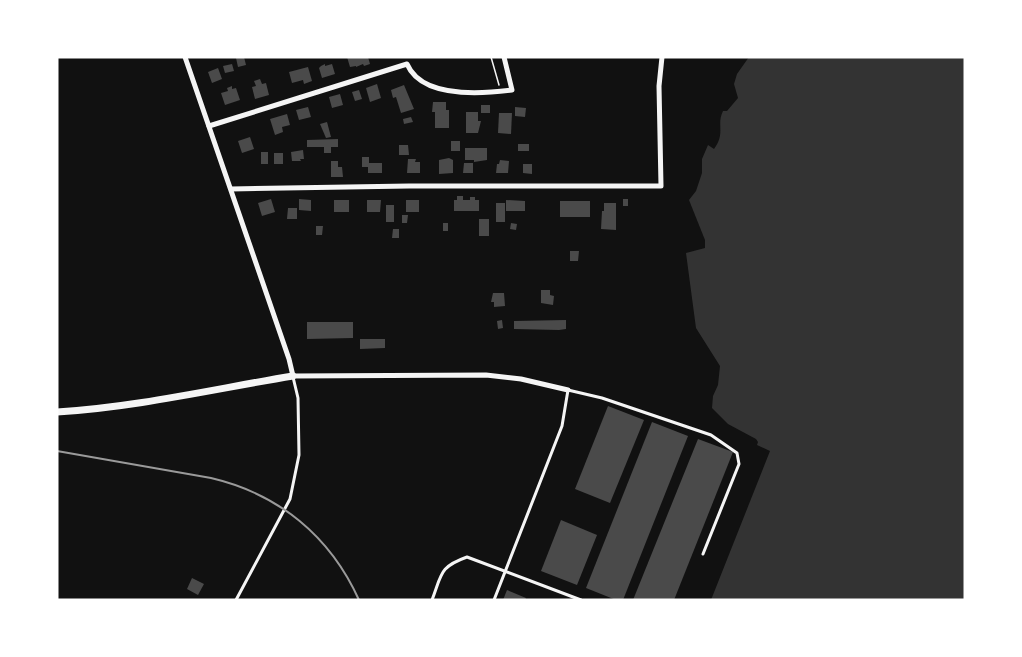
<svg xmlns="http://www.w3.org/2000/svg" width="1022" height="657" font-family="'Public Sans',sans-serif">
<style>
.water{fill:#333}
.building{fill:#4a4a4a}
.lines{fill:none;stroke-linecap:round;stroke-linejoin:round}
.path{stroke:#f5f5f5;stroke-width:1.5}
.service{stroke:#f5f5f5;stroke-width:3}
.minor{stroke:#f5f5f5;stroke-width:5}
.tertiary{stroke:#f5f5f5;stroke-width:7}
.rail{stroke:#9a9a9a;stroke-width:2}
</style>
<rect width="100%" height="100%" fill="#111"/>
<!-- water -->
<path class="water" d="M749 57H965V600H711L770 451 757 445 758 442 756 439 728 424 712 408 713 396 718 385 720 366 696 328 686 253 705 248V240L689 200 696 191 702 173V159L708 145 714 149C726 133 716 125 723 111H727L738 98 734 84 737 74Z"/>
<!-- building -->
<g class="building">
<path d="M244 57 246 65 238 67 236 58Z"/>
<path d="M347 57H368L370 64 364 66 363 64 356 67V66L350 67Z"/>
<path d="M232 64 234 71 225 73 223 66Z"/>
<path d="M325 64V66L332 64 335 74 322 78 319 68 321 66Z"/>
<path d="M308 67 312 81 304 84 303 80 292 83 289 72Z"/>
<path d="M218 68 222 79 212 83 208 72Z"/>
<path d="M260 79 262 84 266 83 269 95 255 99 252 87 256 86 254 81Z"/>
<path d="M377 84 381 98 370 102 366 88Z"/>
<path d="M404 85 414 109 401 113 396 97 393 98 391 90Z"/>
<path d="M232 86V89L236 88 240 100 225 105 221 93 228 91 227 88Z"/>
<path d="M359 90 362 99 355 101 352 92Z"/>
<path d="M340 94 343 105 332 108 329 97Z"/>
<path d="M433 102H446V110H449V128H435V112H432Z"/>
<rect x="481" y="105" width="9" height="8"/>
<path d="M308 107 311 117 299 120 296 110Z"/>
<path d="M515 107 526 108 525 117 515 116Z"/>
<path d="M466 112H478V121H481L478 133H466Z"/>
<path d="M499 113H512L511 134 498 133Z"/>
<path d="M287 114 290 125 282 127 283 132 275 135 270 119Z"/>
<path d="M411 117 413 122 404 124 403 119Z"/>
<path d="M327 122 331 137 326 138 320 124Z"/>
<path d="M250 137 254 149 242 153 238 141Z"/>
<path d="M338 139V147H331V153H324V147H307V140Z"/>
<rect x="451" y="141" width="9" height="10"/>
<rect x="518" y="144" width="11" height="7"/>
<path d="M399 145H408L409 155H399Z"/>
<path d="M465 148H487V160L474 162V160H465Z"/>
<path d="M303 150 304 159H300L301 161H292L291 152Z"/>
<rect x="261" y="152" width="7" height="12"/>
<rect x="274" y="153" width="9" height="11"/>
<path d="M362 157H369V163H382V173H368V167H362Z"/>
<path d="M449 158 453 160V173L439 174V160Z"/>
<path d="M408 159H416L415 162H420V173H407Z"/>
<path d="M500 160 509 161 508 173H496L497 164H499Z"/>
<path d="M331 161H338V167H342L343 177H331Z"/>
<path d="M464 163H473V173H463Z"/>
<path d="M523 164H532V174L523 173Z"/>
<path d="M457 196H463V200H470V197H475V200H479V211H454V200H457Z"/>
<path d="M271 199 275 212 262 216 258 203Z"/>
<path d="M299 199 311 200V211L299 210Z"/>
<rect x="623" y="199" width="5" height="7"/>
<rect x="334" y="200" width="15" height="12"/>
<path d="M367 200H381L380 212H367Z"/>
<rect x="406" y="200" width="13" height="12"/>
<path d="M506 200 525 201V211H506Z"/>
<rect x="560" y="201" width="30" height="16"/>
<rect x="496" y="203" width="9" height="19"/>
<path d="M604 203H616V230L601 229 602 211H604Z"/>
<rect x="386" y="205" width="8" height="17"/>
<path d="M288 208H297V219H287Z"/>
<path d="M402 215H408L407 223H402Z"/>
<rect x="479" y="219" width="10" height="17"/>
<rect x="443" y="223" width="5" height="8"/>
<path d="M511 223 517 224 516 230 510 229Z"/>
<path d="M316 226H323L322 235H316Z"/>
<path d="M393 229H399V238H392Z"/>
<path d="M570 251H579L578 261H570Z"/>
<path d="M541 290H550V295L554 296 553 305 541 303Z"/>
<path d="M493 293H504L505 306 494 307V302H491Z"/>
<path d="M502 320 503 328 498 329 497 321Z"/>
<path d="M566 320V329L559 330 514 329V321Z"/>
<path d="M307 322H353V338L307 339Z"/>
<path d="M360 339H385V348L360 349Z"/>
<path d="M608 406 644 420 610 503 575 489Z"/>
<path d="M652 422 688 436 623 600H616L586 588Z"/>
<path d="M698 439 733 452 674 600H633Z"/>
<path d="M561 520 597 535 577 585 541 571Z"/>
<path d="M192 578 204 584 198 595 187 589Z"/>
<path d="M507 590 526 598 525 600H503Z"/>
</g>
<g class="lines">
<!-- path -->
<path class="path" d="M491 57 499 85"/>
<!-- service -->
<g class="service">
<path d="M236 600 290 499 299 455 298 398 293 377"/>
<path d="M432 600C442 574 439 567 467 557L581 600"/>
<path d="M494 600 562 426 568 390 602 398 711 435 737 453 739 464 703 554"/>
</g>
<!-- minor -->
<g class="minor">
<path d="M185 57 289 359 293 376 486 375 521 379 568 390"/>
<path d="M209 126 407 64C422 99 481 94 512 90L504 57"/>
<path d="M231 189 409 186H661L659 86 662 57"/>
</g>
<!-- tertiary -->
<path class="tertiary" d="M57 412C137 407 214 389 293 376"/>
<!-- rail -->
<path class="rail" d="M57 451 211 478C279 494 330 536 359 600"/>
</g>
<!-- border -->
<rect width="1022" height="657" fill="none" stroke="#ffffff" stroke-width="117"/>
</svg>
